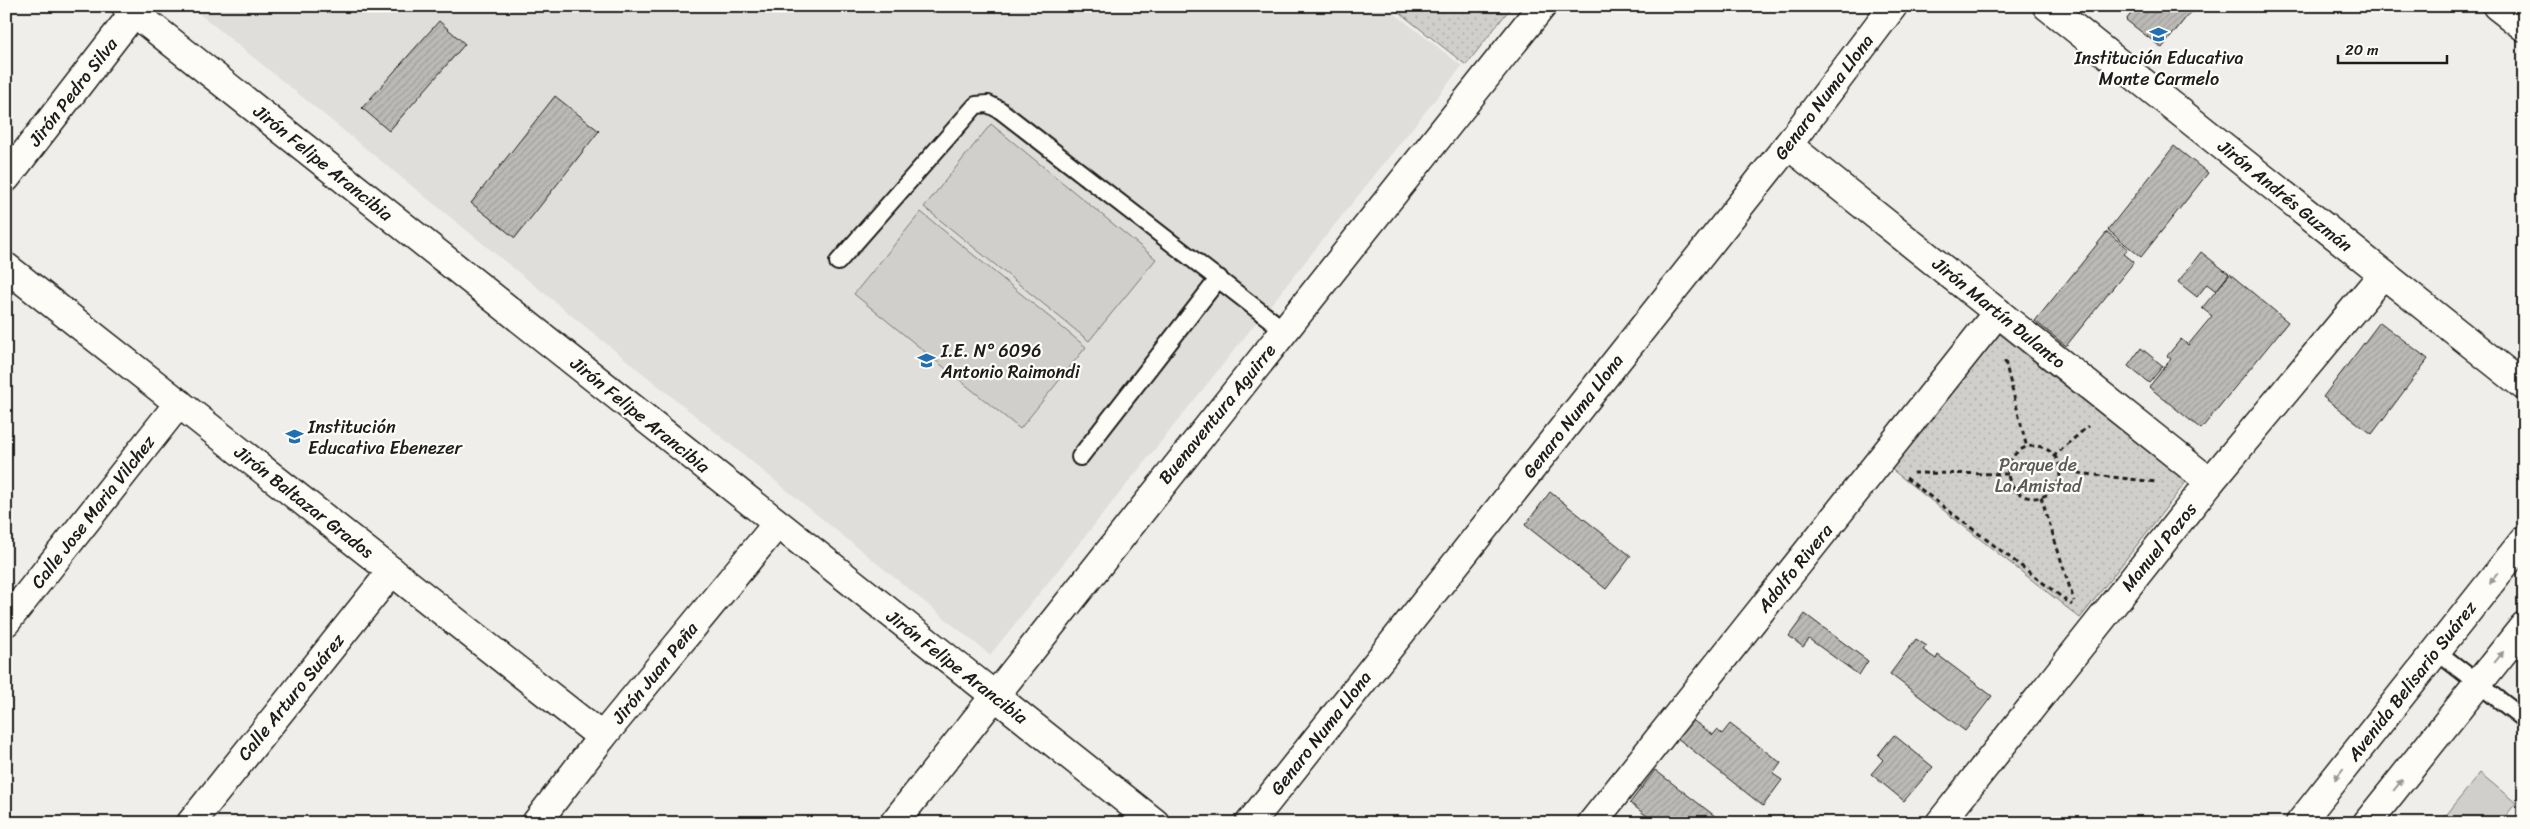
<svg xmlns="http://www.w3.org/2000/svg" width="2530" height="829" font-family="Sriracha,sans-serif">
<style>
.built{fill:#e0deda}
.grass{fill:#d0cfcc;stroke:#767674}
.park{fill:url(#park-dots);stroke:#767674}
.building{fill:url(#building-hatch);stroke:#1c1c1c}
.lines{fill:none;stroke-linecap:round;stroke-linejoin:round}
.lane-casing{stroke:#1c1c1c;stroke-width:20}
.street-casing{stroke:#1c1c1c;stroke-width:31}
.secondary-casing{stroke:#1c1c1c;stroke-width:31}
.path{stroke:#1c1c1c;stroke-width:3;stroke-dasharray:5 4;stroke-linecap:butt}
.lane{stroke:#fdfcf7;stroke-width:16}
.street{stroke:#fdfcf7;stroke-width:28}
.secondary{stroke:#fdfcf7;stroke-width:28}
.oneway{fill:#989794}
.labels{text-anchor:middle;stroke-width:4.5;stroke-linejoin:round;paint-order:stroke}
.poi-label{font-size:18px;fill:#1c1c1c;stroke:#fdfcf7;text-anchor:start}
.street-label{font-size:18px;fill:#1c1c1c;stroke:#fdfcf7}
.park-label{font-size:18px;fill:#5b5b5a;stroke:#fdfcf7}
</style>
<defs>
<pattern id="park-dots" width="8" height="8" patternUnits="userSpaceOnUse" patternTransform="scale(1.25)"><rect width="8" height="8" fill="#d0cfcc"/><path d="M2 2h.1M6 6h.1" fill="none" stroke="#b2b1af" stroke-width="1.8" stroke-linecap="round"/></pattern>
<pattern id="building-hatch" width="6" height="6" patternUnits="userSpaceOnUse" patternTransform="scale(1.25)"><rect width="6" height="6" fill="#bbbab6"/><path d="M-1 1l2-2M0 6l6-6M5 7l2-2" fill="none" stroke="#a09f9c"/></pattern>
</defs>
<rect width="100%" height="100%" fill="#f0eeea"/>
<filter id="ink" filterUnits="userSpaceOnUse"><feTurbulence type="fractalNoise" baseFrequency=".02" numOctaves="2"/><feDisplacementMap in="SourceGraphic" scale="10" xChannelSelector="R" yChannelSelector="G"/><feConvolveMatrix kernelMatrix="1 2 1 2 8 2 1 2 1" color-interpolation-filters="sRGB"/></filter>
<g filter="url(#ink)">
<!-- built -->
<path class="built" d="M190 6H1385L1462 66 990 655Z"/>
<!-- grass -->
<g class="grass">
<path d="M991 124 1156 259 1089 341 924 207Z"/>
<path d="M921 212 1086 347 1020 429 854 294Z"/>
<path d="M2480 773 2516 803 2500 823H2440Z"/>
</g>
<!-- park -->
<g class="park">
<path d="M1391 6H1512L1466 65Z"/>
<path d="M1997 332 2186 482 2080 618 1890 468Z"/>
</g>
<!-- building -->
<g class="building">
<path d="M2137 6H2195L2162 48 2126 20Z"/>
<path d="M439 21 465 44 389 131 362 108Z"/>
<path d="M555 96 599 131 515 238 471 203Z"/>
<path d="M2174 146 2208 173 2141 257 2108 230Z"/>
<path d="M2107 232 2128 249 2124 254 2134 262 2066 346 2035 321Z"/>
<path d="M2201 252 2229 274 2216 291 2207 284 2197 297 2178 282Z"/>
<path d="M2230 274 2288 322 2201 429 2149 387 2171 359 2167 356 2181 339 2188 345 2212 316 2202 308Z"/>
<path d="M2380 322 2428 359 2372 434 2323 397Z"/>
<path d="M2141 348 2163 366 2149 383 2128 366Z"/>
<path d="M1550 492 1631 556 1606 589 1525 525Z"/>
<path d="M1805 614 1868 661 1859 675 1809 639 1803 647 1789 636Z"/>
<path d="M1916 639 1927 646 1923 650 1936 659 1938 655 1992 696 1965 731 1890 674Z"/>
<path d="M1691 719 1713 735 1717 730 1722 734 1730 724 1781 763 1773 774 1782 780 1763 806 1676 737Z"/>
<path d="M1894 735 1933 767 1904 801 1871 774 1883 760 1878 755Z"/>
<path d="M1655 770 1724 823H1656L1630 803Z"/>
<path d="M1792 818 1798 823H1788Z"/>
</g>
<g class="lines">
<defs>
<g id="lane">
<path d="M838 262 976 105 988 104 1000 110 1284 330"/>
<path d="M1080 457 1219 278"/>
<path d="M2436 651 2524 719"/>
</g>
<g id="street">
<path d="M126 6 1155 823"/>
<path d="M2047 6 2524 386"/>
<path d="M1788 145 2210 482"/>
<path d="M6 267 602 737"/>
<path d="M6 622 179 403"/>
<path d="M191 823 392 571"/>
<path d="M536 823 602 737 777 524"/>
<path d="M894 823 1542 6"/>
<path d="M1250 823 1788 145 1893 6"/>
<path d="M1592 823 1998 312"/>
<path d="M1940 823 2210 482 2383 274"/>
</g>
<g id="secondary">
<path d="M2497 6 2524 27"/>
<path d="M6 178 139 6"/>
<path d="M2300 823 2524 540"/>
<path d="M2367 823 2524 626"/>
</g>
</defs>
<!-- lane casing -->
<use href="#lane" class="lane-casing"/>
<!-- street casing -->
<use href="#street" class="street-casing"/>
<!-- secondary casing -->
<use href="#secondary" class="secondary-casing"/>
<!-- path -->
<g class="path">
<path d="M2005 361 2027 448"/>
<circle cx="2034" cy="472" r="26"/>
<path d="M2053 457 2088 426"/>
<path d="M2060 471 2156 482"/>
<path d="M1913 473 2008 474"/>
<path d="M1906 478 2072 605"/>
<path d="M2041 497 2074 601"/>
</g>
<!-- lane -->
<use href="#lane" class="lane"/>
<!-- street -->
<use href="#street" class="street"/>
<!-- secondary -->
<use href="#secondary" class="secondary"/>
</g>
<!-- one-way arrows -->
<defs><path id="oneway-solid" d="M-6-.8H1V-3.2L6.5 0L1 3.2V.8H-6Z" transform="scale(1.25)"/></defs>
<g class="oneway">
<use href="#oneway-solid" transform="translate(2494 578) rotate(128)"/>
<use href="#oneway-solid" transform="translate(2499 657) rotate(-51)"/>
<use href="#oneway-solid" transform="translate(2339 774) rotate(128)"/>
<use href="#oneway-solid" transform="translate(2398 785) rotate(-51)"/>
</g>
</g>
<!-- icons -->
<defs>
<symbol id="school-bare" viewBox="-9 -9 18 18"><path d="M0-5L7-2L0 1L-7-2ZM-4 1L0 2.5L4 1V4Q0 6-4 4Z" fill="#1f6fb2" stroke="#fdfcf7" stroke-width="2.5" paint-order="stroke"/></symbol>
</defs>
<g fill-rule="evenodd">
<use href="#school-bare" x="2146" y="22" width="25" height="25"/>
<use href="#school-bare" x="914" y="348" width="25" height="25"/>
<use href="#school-bare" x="282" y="424" width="25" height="25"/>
</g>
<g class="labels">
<!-- poi labels -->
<g class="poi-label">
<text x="2159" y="64" text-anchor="middle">Institución Educativa<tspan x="2159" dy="21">Monte Carmelo</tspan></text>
<text x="941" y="357">I.E. N° 6096<tspan x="941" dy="21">Antonio Raimondi</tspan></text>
<text x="308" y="433">Institución<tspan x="308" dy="21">Educativa Ebenezer</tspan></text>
</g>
<!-- street labels -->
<g class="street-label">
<text transform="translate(73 92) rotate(-52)" y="6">Jirón Pedro Silva</text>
<text transform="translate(1824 97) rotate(-53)" y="6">Genaro Numa Llona</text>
<text transform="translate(323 163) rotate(39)" y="6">Jirón Felipe Arancibia</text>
<text transform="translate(2285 196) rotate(39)" y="6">Jirón Andrés Guzmán</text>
<text transform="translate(1999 313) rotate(39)" y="6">Jirón Martín Dulanto</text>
<text transform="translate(1217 414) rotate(-51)" y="6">Buenaventura Aguirre</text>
<text transform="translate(640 415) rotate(39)" y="6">Jirón Felipe Arancibia</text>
<text transform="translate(1573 416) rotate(-52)" y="6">Genaro Numa Llona</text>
<text transform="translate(304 502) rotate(38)" y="6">Jirón Baltazar Grados</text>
<text transform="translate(93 512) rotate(-52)" y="6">Calle Jose Maria Vilchez</text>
<text transform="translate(2159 547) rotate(-51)" y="6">Manuel Pazos</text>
<text transform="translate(1795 568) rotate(-51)" y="6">Adolfo Rivera</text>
<text transform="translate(957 667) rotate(38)" y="6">Jirón Felipe Arancibia</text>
<text transform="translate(655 673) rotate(-51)" y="6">Jirón Juan Peña</text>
<text transform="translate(2412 681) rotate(-52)" y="6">Avenida Belisario Suárez</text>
<text transform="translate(291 697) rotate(-51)" y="6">Calle Arturo Suárez</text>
<text transform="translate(1321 733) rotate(-52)" y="6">Genaro Numa Llona</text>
</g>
<!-- park labels -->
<g class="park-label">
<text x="2038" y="471">Parque de<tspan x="2038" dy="21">La Amistad</tspan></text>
</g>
</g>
<!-- margin -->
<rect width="2530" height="829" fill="none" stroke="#fdfcf7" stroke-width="25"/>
<rect x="12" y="12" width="2505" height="804" fill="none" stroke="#1c1c1c" stroke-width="2" filter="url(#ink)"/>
<!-- scale -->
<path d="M2338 55v8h109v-8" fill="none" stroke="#1c1c1c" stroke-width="2.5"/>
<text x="2345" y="55" font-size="15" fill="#1c1c1c" stroke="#fdfcf7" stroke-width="4" paint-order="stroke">20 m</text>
</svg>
